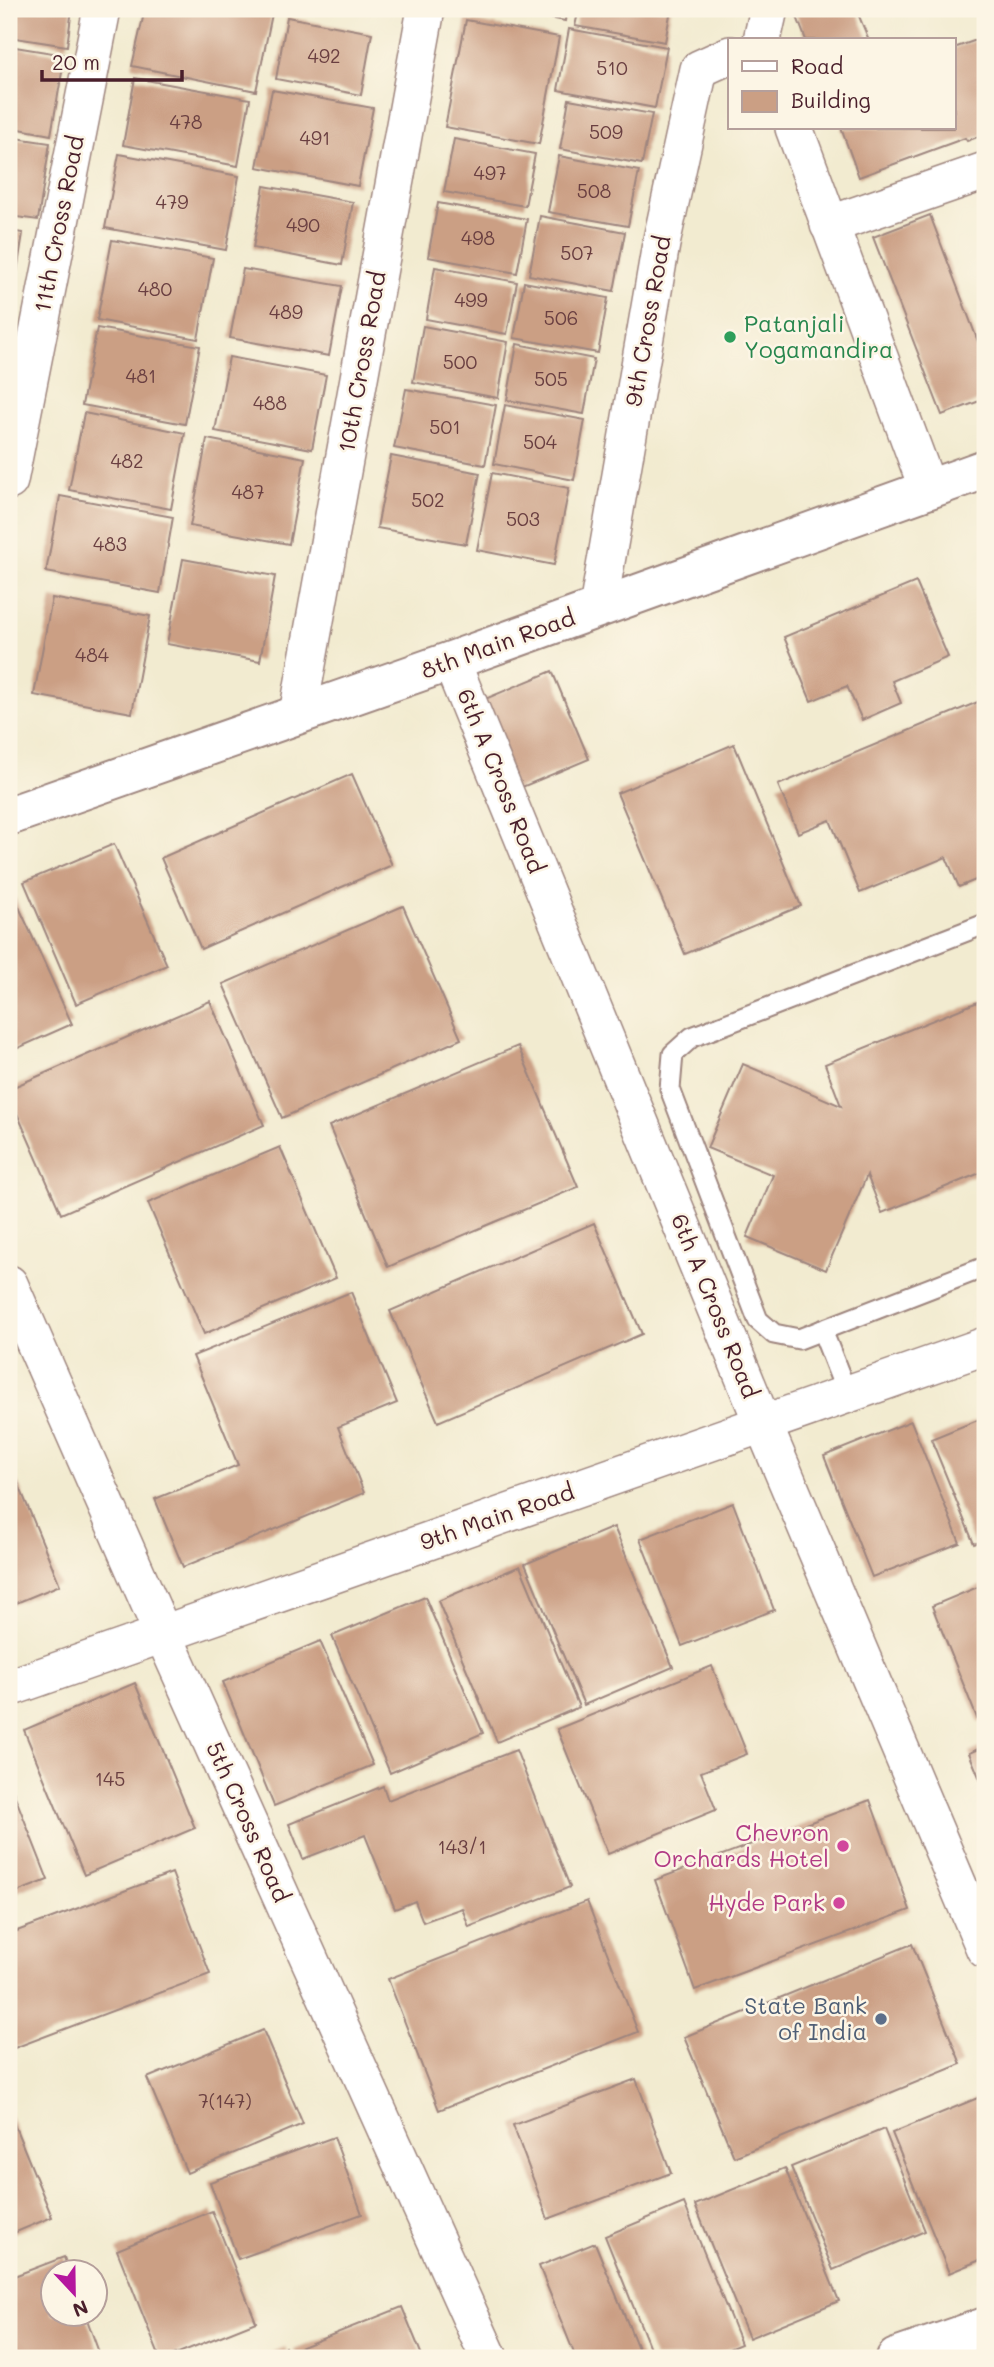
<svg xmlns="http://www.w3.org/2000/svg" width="994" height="2367" font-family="Mali,sans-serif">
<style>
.building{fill:#cb9f84}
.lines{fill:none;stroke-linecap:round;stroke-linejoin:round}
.lane-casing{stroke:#9e857e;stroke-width:23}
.street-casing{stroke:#9e857e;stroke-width:40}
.secondary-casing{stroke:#9e857e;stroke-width:42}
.lane{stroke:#fff;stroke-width:19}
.street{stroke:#fff;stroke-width:37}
.secondary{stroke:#fff;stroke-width:38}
.leisure-dot{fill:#2e9e5b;stroke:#fcf5e5;stroke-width:2.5}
.hotel-dot{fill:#d1479c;stroke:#fcf5e5;stroke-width:2.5}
.service-dot{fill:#5c6f8a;stroke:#fcf5e5;stroke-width:2.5}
.labels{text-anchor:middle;stroke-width:5;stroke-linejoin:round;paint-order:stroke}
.number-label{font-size:19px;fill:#6a3f41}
.street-label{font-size:23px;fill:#4a1f2b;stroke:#fcf5e5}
.leisure-label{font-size:23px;fill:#27864d;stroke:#fcf5e5;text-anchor:start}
.hotel-label{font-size:23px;fill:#b23c85;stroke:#fcf5e5;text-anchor:end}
.service-label{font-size:23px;fill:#4e5e75;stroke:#fcf5e5;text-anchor:end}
</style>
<rect width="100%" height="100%" fill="#fcf5e5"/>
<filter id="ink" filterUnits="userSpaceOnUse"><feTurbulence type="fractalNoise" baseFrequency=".0143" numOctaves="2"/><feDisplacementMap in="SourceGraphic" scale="14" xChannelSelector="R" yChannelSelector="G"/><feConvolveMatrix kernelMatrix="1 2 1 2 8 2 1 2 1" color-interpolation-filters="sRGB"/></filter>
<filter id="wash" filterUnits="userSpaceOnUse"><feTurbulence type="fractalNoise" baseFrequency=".00686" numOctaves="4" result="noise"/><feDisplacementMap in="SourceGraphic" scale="28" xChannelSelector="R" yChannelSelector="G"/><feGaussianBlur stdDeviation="1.57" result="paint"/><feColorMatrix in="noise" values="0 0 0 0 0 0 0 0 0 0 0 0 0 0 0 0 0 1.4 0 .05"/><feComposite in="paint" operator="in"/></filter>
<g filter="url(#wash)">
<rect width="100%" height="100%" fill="#f2ebd0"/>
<g id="blocks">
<!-- building -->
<g class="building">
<path d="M9 9H72L67 46 9 37Z"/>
<path d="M145 9H248L272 14 256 91 132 66Z"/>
<path d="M506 9H567L565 21Z"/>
<path d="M579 9H671L665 42 575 26Z"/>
<path d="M794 9H856L869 40H806Z"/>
<path d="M287 17 372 33 361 95 276 79Z"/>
<path d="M466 20 559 37 539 144 445 127Z"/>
<path d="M569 29 667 47 655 108 558 90Z"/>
<path d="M985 37V134L967 141 965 138 859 177 841 128H954V48Z"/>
<path d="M9 46 65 55 51 135 9 127Z"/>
<path d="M135 78 250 99 238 166 123 145Z"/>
<path d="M272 90 373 108 358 186 257 167Z"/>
<path d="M569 99 652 114 642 164 560 149Z"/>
<path d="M9 137 50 143 38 220 9 216Z"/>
<path d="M454 139 535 154 525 206 444 192Z"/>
<path d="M119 154 239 176 226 250 105 228Z"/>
<path d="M559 156 639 171 628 226 548 212Z"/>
<path d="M264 186 353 202 342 265 253 248Z"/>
<path d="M438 203 527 219 517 273 428 257Z"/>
<path d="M930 215 985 360V399L942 415 873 237Z"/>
<path d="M540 216 625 232 614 291 529 275Z"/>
<path d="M9 231 23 233 10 317H9Z"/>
<path d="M112 240 213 258 198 339 97 320Z"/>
<path d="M435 267 517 282 507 334 426 319Z"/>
<path d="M243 269 342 286 329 356 230 338Z"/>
<path d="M524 282 608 298 598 353 514 338Z"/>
<path d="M423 326 508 342 498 398 413 382Z"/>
<path d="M97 328 200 346 185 424 82 405Z"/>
<path d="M517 344 594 359 584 414 507 400Z"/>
<path d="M229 357 326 375 312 449 215 431Z"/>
<path d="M406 389 496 405 485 465 394 448Z"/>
<path d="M505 405 585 420 574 480 494 464Z"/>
<path d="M84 413 185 433 171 509 69 490Z"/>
<path d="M207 439 305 458 289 544 190 526Z"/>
<path d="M391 456 480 473 466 544 377 528Z"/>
<path d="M492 473 569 488 554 565 477 550Z"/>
<path d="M60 496 173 517 160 593 46 572Z"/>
<path d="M183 559 275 576 260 661 167 644Z"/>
<path d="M916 582 948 657 892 681 901 703 862 720 847 686 811 701 784 637Z"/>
<path d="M52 598 150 616 132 713 34 695Z"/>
<path d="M552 671 589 759 515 790 478 702Z"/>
<path d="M985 699V876L959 887 946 857 860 893 830 820 798 833 778 785Z"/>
<path d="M734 744 801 906 685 954 617 793Z"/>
<path d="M352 774 392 865 201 949 161 858Z"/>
<path d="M114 844 167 965 76 1004 24 882Z"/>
<path d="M9 885 72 1024 9 1052Z"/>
<path d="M403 906 461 1039 282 1118 223 984Z"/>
<path d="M985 999V1171L882 1213 867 1175 826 1270 747 1237 773 1175 707 1148 743 1064 841 1106 825 1064Z"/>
<path d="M210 1001 264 1125 61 1214 9 1095V1089Z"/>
<path d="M518 1046 578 1187 388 1267 329 1126Z"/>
<path d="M280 1147 336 1278 204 1334 148 1203Z"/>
<path d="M594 1223 642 1334 438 1422 390 1311Z"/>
<path d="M351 1292 397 1403 338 1427 364 1493 183 1567 155 1499 238 1465 193 1356Z"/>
<path d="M985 1417V1540L974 1544 931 1439Z"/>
<path d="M911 1421 960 1543 872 1577 824 1456Z"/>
<path d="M9 1461 60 1585 9 1606Z"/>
<path d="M733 1503 774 1610 682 1646 640 1539Z"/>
<path d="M614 1527 673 1667 584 1705 525 1564Z"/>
<path d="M520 1566 579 1707 497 1742 438 1601Z"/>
<path d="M985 1584V1720L979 1723 932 1606Z"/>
<path d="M425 1597 483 1733 390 1773 332 1636Z"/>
<path d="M320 1641 373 1765 274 1806 223 1682Z"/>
<path d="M712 1666 747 1754 701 1772 716 1810 608 1854 557 1729Z"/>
<path d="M135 1683 195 1828 84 1875 24 1730Z"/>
<path d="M985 1746V1791L969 1753Z"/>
<path d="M516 1750 570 1887 469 1927 462 1908 423 1922 415 1901 395 1909 365 1835 303 1859 289 1824 383 1786 388 1800Z"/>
<path d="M9 1781 48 1880 9 1895Z"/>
<path d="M870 1800 910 1910 695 1990 655 1880Z"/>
<path d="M172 1873 210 1974 9 2050V1934Z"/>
<path d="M587 1901 638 2032 439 2110 388 1979Z"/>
<path d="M912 1944 961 2064 734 2157 684 2037Z"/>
<path d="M263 2030 303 2124 187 2173 147 2078Z"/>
<path d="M636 2079 671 2173 548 2219 513 2125Z"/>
<path d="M985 2095V2258L949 2273 892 2133Z"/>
<path d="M9 2112 52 2217 9 2235Z"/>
<path d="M884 2129 925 2231 833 2270 791 2167Z"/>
<path d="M334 2137 362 2214 238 2259 210 2182Z"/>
<path d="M785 2168 839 2301 749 2338 695 2205Z"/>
<path d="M684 2203 741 2344 707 2358H654L605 2236Z"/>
<path d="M212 2211 256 2322 166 2358H160L117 2250Z"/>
<path d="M595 2243 642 2358H576L539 2266Z"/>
<path d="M64 2257 69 2272H52V2314H85L101 2358H9V2278Z"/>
<path d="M402 2307 423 2358H297L294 2350Z"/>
<path d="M285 2347 290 2358H258Z"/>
</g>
</g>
</g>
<g filter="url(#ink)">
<use href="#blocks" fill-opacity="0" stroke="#9e857e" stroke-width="2"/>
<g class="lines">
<defs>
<g id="lane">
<path d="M985 924 692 1037 673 1054 670 1089 758 1320 774 1334 799 1339 985 1267"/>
<path d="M822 1330 847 1394"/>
</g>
<g id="street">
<path d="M762 40 769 9"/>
<path d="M794 128 928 489"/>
<path d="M829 225 985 171"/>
<path d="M9 481 102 9"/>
<path d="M598 608 661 244 699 69 730 55"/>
<path d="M451 661 763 1424 985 1949"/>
<path d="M298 714 426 9"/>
<path d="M9 1284 163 1634 489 2358"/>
<path d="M9 1688 985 1346"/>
</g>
<g id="secondary">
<path d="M9 816 451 661 985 469"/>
<path d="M896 2358 985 2327"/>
</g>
</defs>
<!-- lane casing -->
<use href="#lane" class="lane-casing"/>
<!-- street casing -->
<use href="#street" class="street-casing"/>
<!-- secondary casing -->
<use href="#secondary" class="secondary-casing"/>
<!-- lane -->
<use href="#lane" class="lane"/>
<!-- street -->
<use href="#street" class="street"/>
<!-- secondary -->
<use href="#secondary" class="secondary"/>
</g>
</g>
<!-- markers -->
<circle class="leisure-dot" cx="730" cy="337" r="7"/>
<g class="hotel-dot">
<circle cx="843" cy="1846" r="7"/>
<circle cx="839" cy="1903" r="7"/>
</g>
<circle class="service-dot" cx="881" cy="2019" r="7"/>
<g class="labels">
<!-- number labels -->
<g class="number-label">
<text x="324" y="63">492</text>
<text x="612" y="75">510</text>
<text x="186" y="129">478</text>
<text x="606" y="139">509</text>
<text x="315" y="145">491</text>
<text x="490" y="180">497</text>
<text x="594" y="198">508</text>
<text x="172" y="209">479</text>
<text x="303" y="232">490</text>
<text x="478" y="245">498</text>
<text x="577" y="260">507</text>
<text x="155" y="296">480</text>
<text x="471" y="307">499</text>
<text x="286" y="319">489</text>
<text x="561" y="325">506</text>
<text x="460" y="369">500</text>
<text x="141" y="383">481</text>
<text x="551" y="386">505</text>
<text x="270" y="410">488</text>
<text x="445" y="434">501</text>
<text x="540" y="449">504</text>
<text x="127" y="468">482</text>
<text x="248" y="499">487</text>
<text x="428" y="507">502</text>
<text x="523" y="526">503</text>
<text x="110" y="551">483</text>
<text x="92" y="662">484</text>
<text x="110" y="1786">145</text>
<text x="462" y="1854">143/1</text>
<text x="225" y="2108">7(147)</text>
</g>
<!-- street labels -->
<g class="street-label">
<text transform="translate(59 224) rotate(-79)" y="8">11th Cross Road</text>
<text transform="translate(648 321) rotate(-80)" y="8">9th Cross Road</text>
<text transform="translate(362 362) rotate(-80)" y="8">10th Cross Road</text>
<text transform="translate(498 644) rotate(-20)" y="8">8th Main Road</text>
<text transform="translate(501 781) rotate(68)" y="8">6th A Cross Road</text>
<text transform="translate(715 1306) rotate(68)" y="8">6th A Cross Road</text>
<text transform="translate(497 1517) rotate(-19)" y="8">9th Main Road</text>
<text transform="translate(248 1822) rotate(66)" y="8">5th Cross Road</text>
</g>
<!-- leisure labels -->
<g class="leisure-label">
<text x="744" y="332">Patanjali<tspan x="744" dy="26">Yogamandira</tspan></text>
</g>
<!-- hotel labels -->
<g class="hotel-label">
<text x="829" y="1841">Chevron<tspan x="829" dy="26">Orchards Hotel</tspan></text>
<text x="825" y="1911">Hyde Park</text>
</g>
<!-- service labels -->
<g class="service-label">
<text x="867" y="2014">State Bank<tspan x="867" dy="26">of India</tspan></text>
</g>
</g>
<!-- margin -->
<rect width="994" height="2367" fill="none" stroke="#fcf5e5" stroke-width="35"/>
<!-- legend -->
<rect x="728" y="38" width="228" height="91" fill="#fcf5e5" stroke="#b59f9b" stroke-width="2"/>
<rect x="742" y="61" width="35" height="10" fill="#ffffff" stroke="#b59f9b" stroke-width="2"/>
<text x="791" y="74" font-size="21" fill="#4a1f2b">Road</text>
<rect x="742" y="91" width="35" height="21" fill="#cb9f84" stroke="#b59f9b" stroke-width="2"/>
<text x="791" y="108" font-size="21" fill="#4a1f2b">Building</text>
<!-- north arrow -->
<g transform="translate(74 2293) rotate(158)"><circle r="33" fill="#fcf5e5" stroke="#b59f9b" stroke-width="2"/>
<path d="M0-5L12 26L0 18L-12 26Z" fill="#b5179e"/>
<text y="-10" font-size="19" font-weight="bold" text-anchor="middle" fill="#4a1f2b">N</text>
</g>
<!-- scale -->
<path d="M42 70v10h140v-10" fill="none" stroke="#4a1f2b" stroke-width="3.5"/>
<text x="52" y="70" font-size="21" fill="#4a1f2b" stroke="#fcf5e5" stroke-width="5" paint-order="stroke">20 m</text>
</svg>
